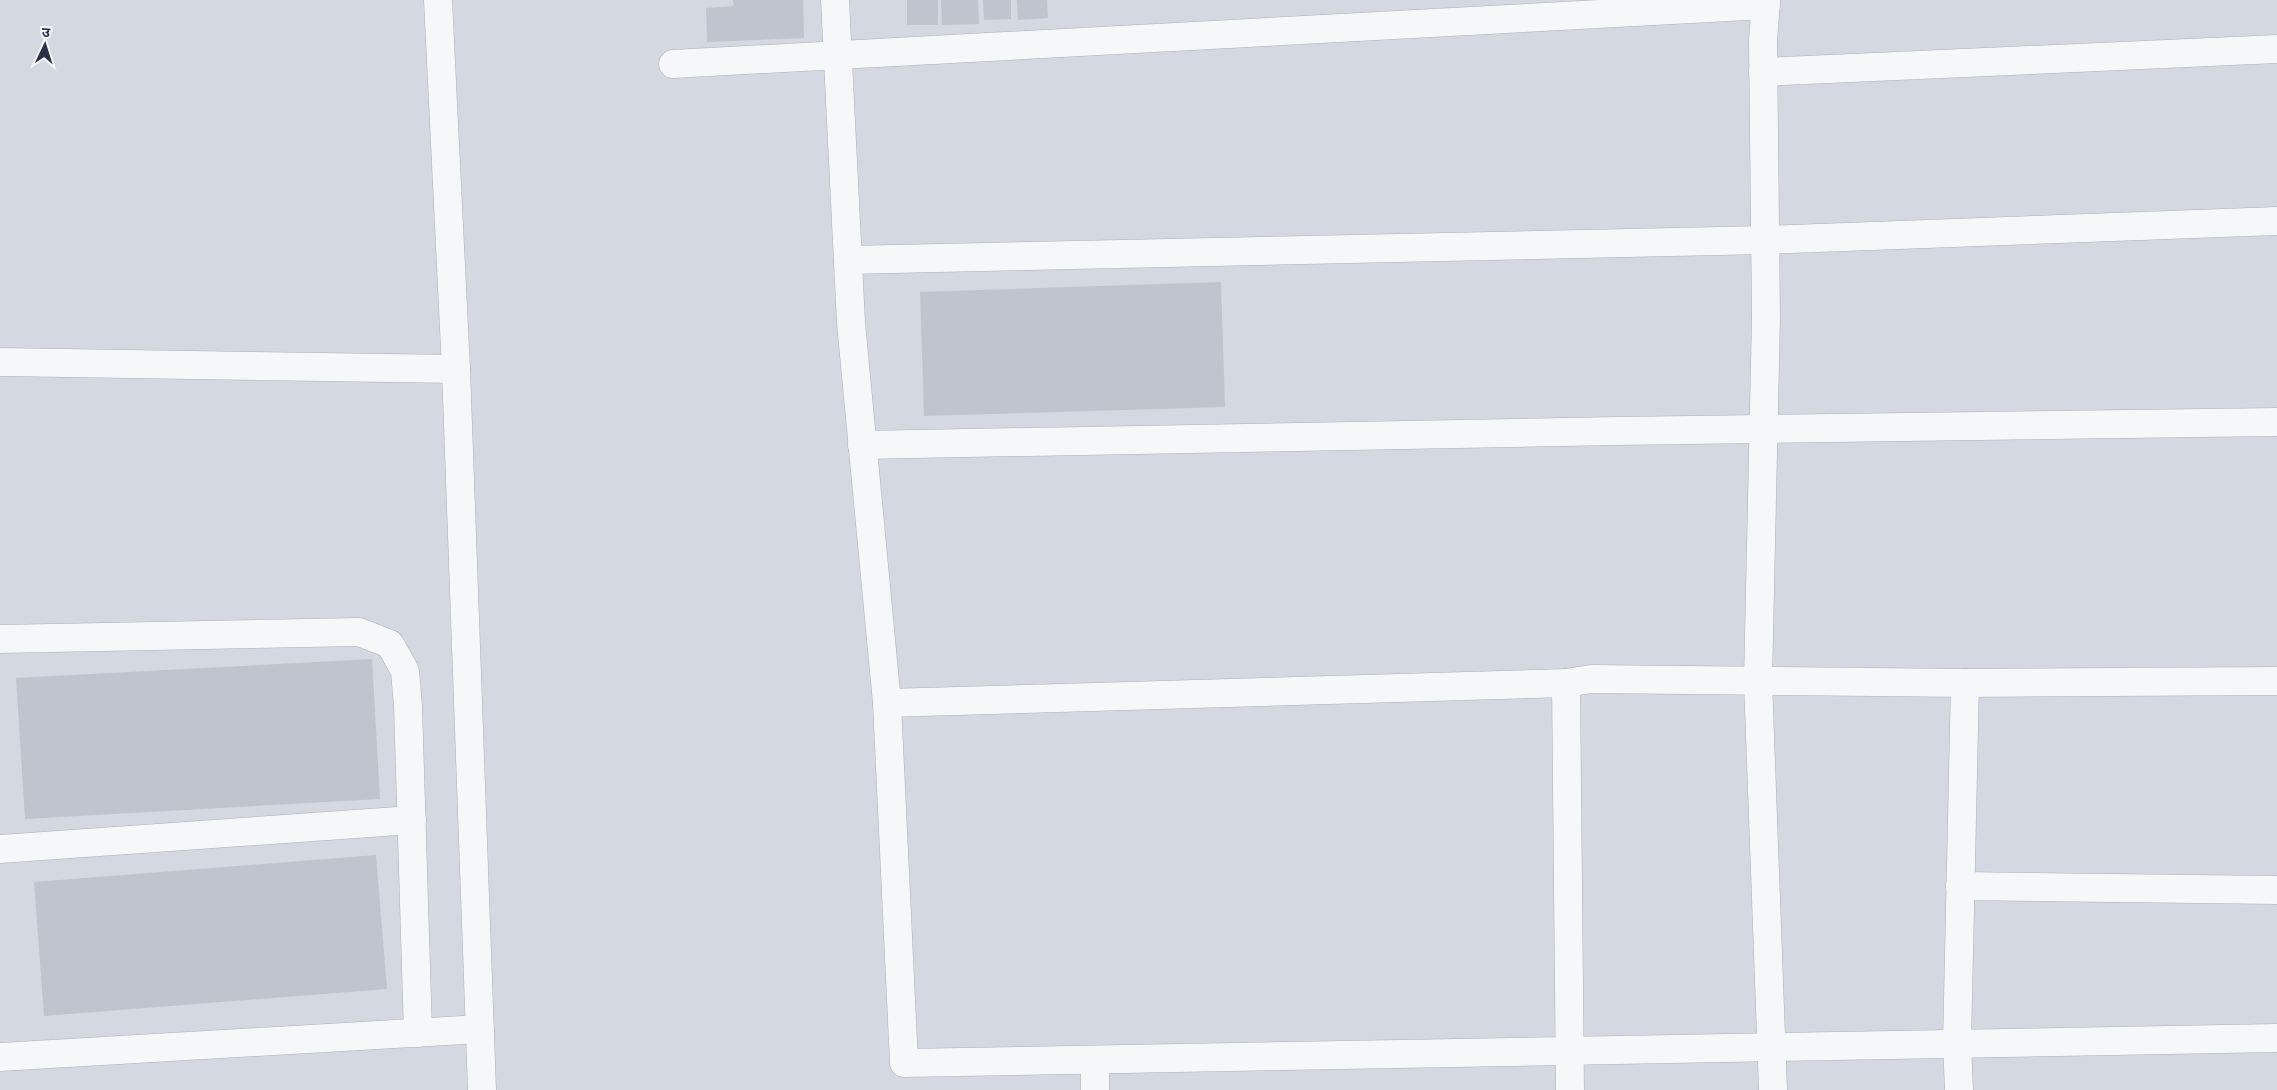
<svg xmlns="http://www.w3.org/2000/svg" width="2277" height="1090" font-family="Manrope,'Noto Sans Devanagari',sans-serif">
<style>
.built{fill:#d4d8e1}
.building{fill:#bfc4cf}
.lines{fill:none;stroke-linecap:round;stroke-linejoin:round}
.minor-casing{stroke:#aab0ba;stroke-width:29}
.minor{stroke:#f6f7f9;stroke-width:28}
</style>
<rect width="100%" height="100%" fill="#e2e6ec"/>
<!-- built -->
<rect class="built" x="0" y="0" width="2277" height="1090"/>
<!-- building -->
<g class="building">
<path d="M733 0H803L804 38 707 42 706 8 734 6Z"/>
<rect x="907" y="0" width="31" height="25"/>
<path d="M941 0H978L979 24 942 25Z"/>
<path d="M983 0H1011V19L984 20Z"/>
<path d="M1017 0H1047L1048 18 1018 20Z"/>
<path d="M1221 282 1225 407 924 416 920 292Z"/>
<path d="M372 659 380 799 25 819 16 678Z"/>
<path d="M376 855 387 989 44 1016 34 882Z"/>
</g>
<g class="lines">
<defs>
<g id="minor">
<path d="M438 0 456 369 482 1090"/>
<path d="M835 0 851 323 887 703 904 1063 2277 1038"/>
<path d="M1766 0 1763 41 1766 317 1758 681 1773 1090"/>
<path d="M673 64 1766 5"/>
<path d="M1763 72 2277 49"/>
<path d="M848 260 1765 240 2277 221"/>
<path d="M0 362 456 369"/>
<path d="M862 445 1617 431 2277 422"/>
<path d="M0 639 359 632 390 644 405 671 408 706 418 1033"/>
<path d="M1566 683 1570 1090"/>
<path d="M887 703 1566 683 1591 679 1965 683 2277 681"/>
<path d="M0 849 412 820"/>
<path d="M1960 886 2277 890"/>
<path d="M0 1057 480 1029"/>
<path d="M1095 1090V1060"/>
<path d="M1959 1090 1957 1044 1965 683"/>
</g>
</defs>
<!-- minor casing -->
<use href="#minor" class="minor-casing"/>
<!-- minor -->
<use href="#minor" class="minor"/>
</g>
<!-- north arrow -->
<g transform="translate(45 45) rotate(4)" stroke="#f2f5f9" stroke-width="4" paint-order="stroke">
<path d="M0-4L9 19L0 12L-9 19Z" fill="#293245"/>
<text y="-8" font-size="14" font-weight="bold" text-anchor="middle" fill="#293245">उ</text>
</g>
</svg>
